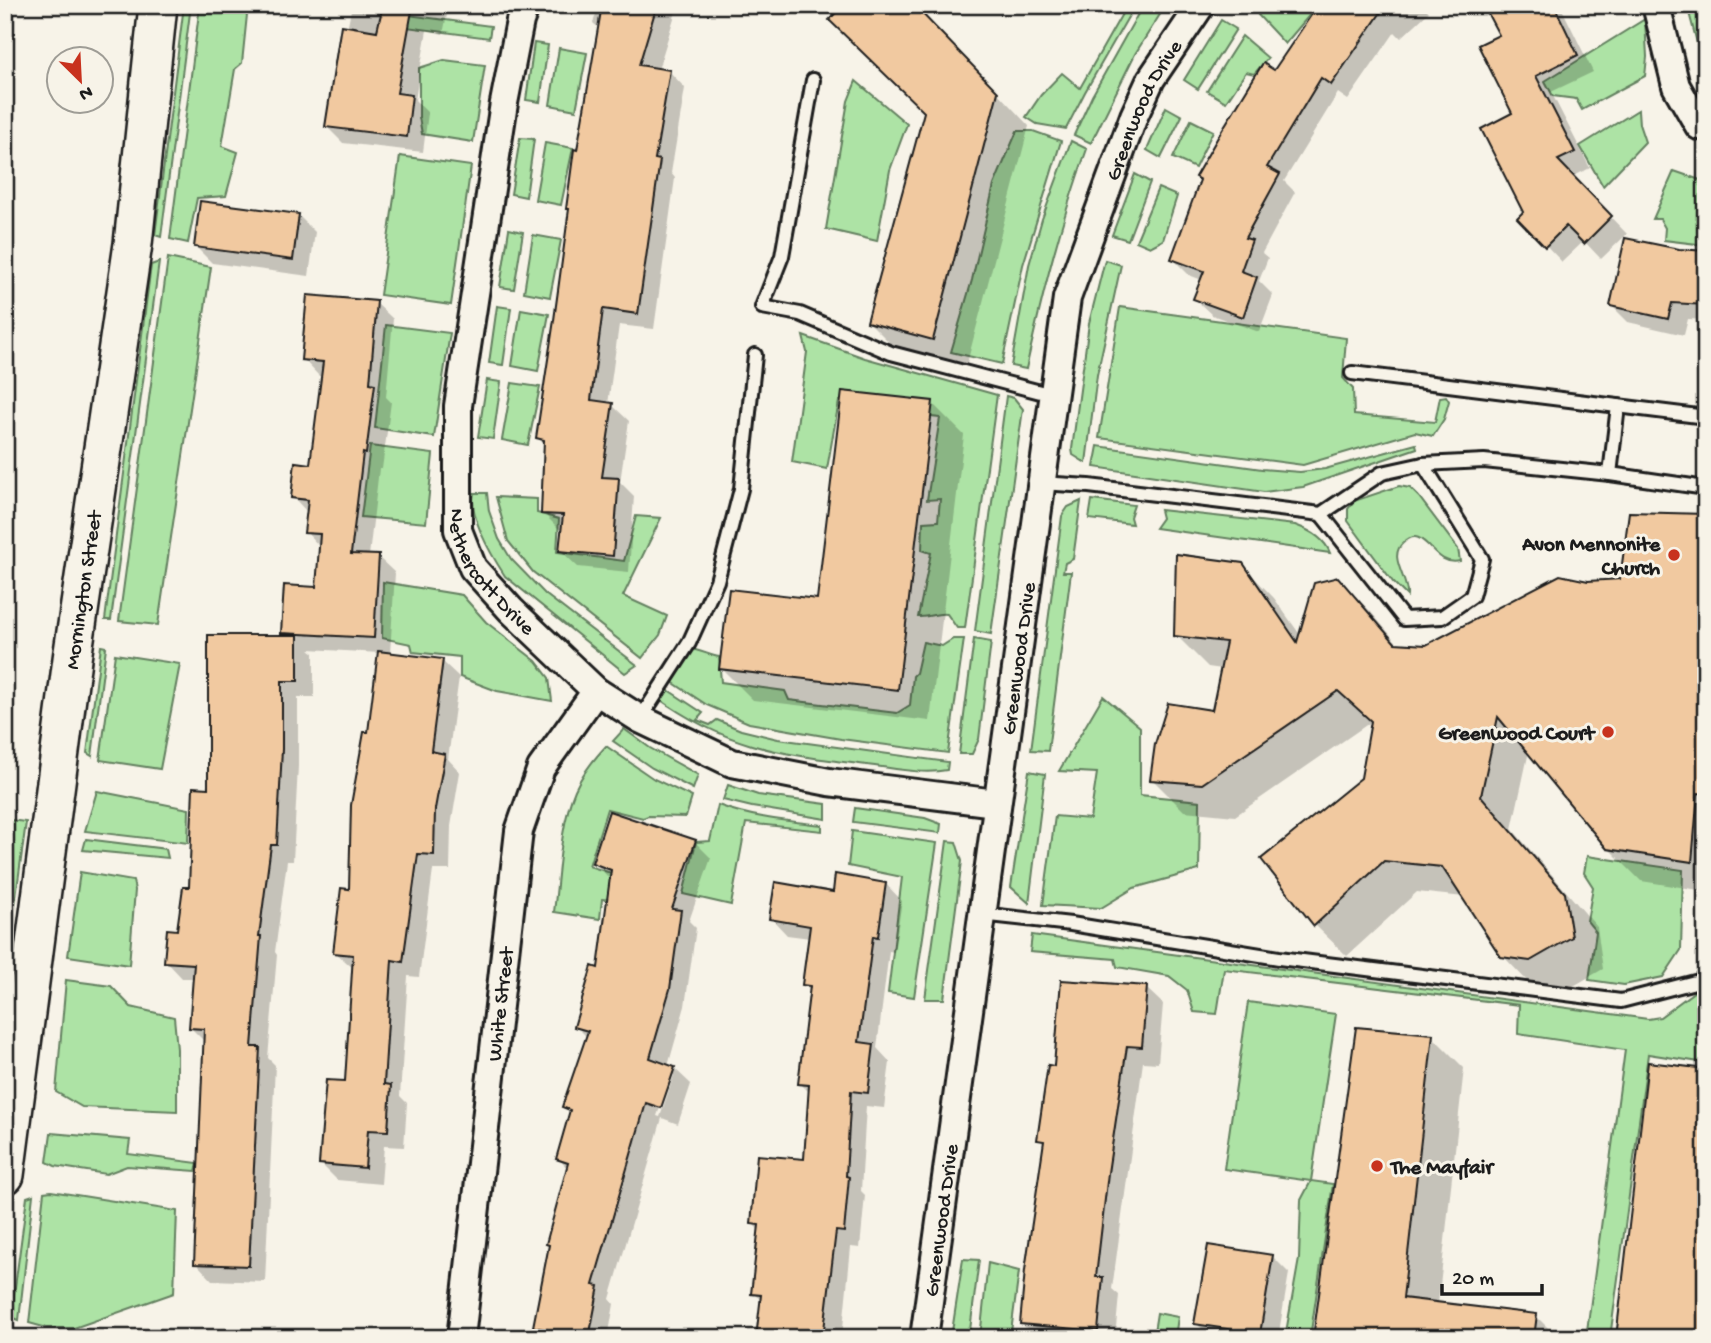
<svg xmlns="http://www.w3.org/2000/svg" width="1711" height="1343" font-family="'Gochi Hand',sans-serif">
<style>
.green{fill:#ade3a5;stroke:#648060;stroke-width:2}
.shadow{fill:#0003;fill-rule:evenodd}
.building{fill:#f1c9a0;stroke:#1c1c1c;stroke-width:2}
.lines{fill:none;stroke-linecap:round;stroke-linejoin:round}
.service-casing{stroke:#1c1c1c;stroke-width:18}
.minor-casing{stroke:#1c1c1c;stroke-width:32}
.secondary-casing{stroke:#1c1c1c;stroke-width:42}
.service{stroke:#f7f3e8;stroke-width:12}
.minor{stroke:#f7f3e8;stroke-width:26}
.secondary{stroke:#f7f3e8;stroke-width:37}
.poi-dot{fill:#c8321e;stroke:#f7f3e8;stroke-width:2.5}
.labels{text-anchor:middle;stroke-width:6;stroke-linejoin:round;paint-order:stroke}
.street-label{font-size:21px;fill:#1c1c1c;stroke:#f7f3e8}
.poi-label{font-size:21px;font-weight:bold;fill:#1c1c1c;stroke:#f7f3e8;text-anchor:end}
</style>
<rect width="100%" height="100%" fill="#f7f3e8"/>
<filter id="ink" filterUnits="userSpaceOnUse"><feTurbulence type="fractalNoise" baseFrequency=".0143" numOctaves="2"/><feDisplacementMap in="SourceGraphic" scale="14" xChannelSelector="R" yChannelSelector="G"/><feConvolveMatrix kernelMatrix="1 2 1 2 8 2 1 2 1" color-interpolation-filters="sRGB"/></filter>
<g filter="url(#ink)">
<!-- green -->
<g class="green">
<path d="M184 5H191L161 237 155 235Z"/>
<path d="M200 5H248L242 63 235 69 222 146 238 152 226 196 197 198 188 243 170 239Z"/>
<path d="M1127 5H1135L1085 92 1066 129 1037 124 1026 117 1041 95 1062 73 1080 88Z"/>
<path d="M1143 5H1166L1135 54 1091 143 1074 135 1092 96Z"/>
<path d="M1267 5H1318L1285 44 1258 15Z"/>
<path d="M1687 5H1703L1706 17V77Z"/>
<path d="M393 13 491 26 489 38 391 25Z"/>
<path d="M1645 19 1647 57 1645 76 1582 110 1576 99 1553 96 1545 81Z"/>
<path d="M1221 20 1236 29 1198 89 1184 80Z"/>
<path d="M1242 36 1268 58 1254 74 1246 72 1226 102 1207 91Z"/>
<path d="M534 43 548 45 540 102 526 100Z"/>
<path d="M559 48 587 53 576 110 550 105Z"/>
<path d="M444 60 485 65 473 142 422 134 419 117V68Z"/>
<path d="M856 81 907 124 890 170 877 241 826 229 848 101Z"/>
<path d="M1166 107 1182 116 1161 158 1147 150Z"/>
<path d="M1638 110 1639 124 1645 142 1603 186 1580 146Z"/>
<path d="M1191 120 1213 131 1195 168 1173 158Z"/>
<path d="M1017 131H1033L1061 141 1023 265 1002 364 951 352 972 280 994 185Z"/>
<path d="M520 138 534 139 526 197 511 194Z"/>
<path d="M1071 141 1087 149C1060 223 1043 292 1026 369L1011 366 1029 265 1042 219Z"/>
<path d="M545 143 573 148 561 205 535 200Z"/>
<path d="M400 156 471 166 451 305 380 295Z"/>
<path d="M1674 171 1706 182V245L1664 240 1665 228 1660 219H1653Z"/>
<path d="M1135 174 1150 182 1128 240 1112 235Z"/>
<path d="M1158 188 1177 196 1163 240 1150 247 1136 241Z"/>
<path d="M509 229 523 232 514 289 500 287Z"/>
<path d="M533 235 561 240 550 297 524 292Z"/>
<path d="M168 258 211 267 158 625 119 621Z"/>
<path d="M1105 260 1121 265 1097 375 1086 463 1073 455 1072 449 1089 323Z"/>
<path d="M159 262 111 620H105L151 265Z"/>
<path d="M497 306 511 308 503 365 489 363Z"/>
<path d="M1120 307 1346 338 1343 378 1353 389 1354 415 1435 422 1440 397 1446 396 1449 401 1444 419 1433 436 1415 432 1303 465 1099 438Z"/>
<path d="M521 309 549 314 538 371 512 366Z"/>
<path d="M386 325 450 333 434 437 375 428Z"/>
<path d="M803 336 865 358 997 395 965 628H957L947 614C937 612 929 618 918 617L931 553 922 550 923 522 938 521 940 499 927 500 940 418 892 413 887 404 839 401 827 469 792 462 807 352Z"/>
<path d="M487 380 501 382 493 439 478 437Z"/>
<path d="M512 383 540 387 528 445 502 440Z"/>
<path d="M1006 396 1014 398 1023 409 991 634 975 631Z"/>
<path d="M1416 444 1417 448 1303 487 1264 492 1094 467 1098 446 1262 469 1300 472 1325 469Z"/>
<path d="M370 446 433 454 426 523 361 517Z"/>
<path d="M1399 486 1410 488 1419 497 1458 549 1460 561C1431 568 1426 521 1403 543 1387 557 1409 579 1407 596L1393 582 1348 521V509L1354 501Z"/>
<path d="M474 493H487L489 511 499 539 511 559 545 594 637 665 625 673 505 576C492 556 468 517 474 493Z"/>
<path d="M496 497 537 499V513L559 519 557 552 624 561 636 516 661 518 623 596 667 616 660 635 642 658 533 572 508 541Z"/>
<path d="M1092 500 1134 505 1130 517 1132 524 1089 519Z"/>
<path d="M1081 501 1073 559 1065 563 1063 572H1071L1048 751 1031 750 1062 516 1068 507Z"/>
<path d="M1160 510 1295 525C1309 530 1325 539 1330 553L1155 528 1162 518Z"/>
<path d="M383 582 462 595 486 622 536 661 549 678 552 701 497 691 460 677V657L413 652 411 644 382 638Z"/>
<path d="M953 639H964L948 753 841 739 749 723 707 705 666 678 687 649C699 649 708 655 719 657L721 682 785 691 789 700 897 713 910 705 913 676 916 673 923 642 942 646Z"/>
<path d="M974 639 991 642 979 739 972 754H959Z"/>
<path d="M101 646 106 647 92 756 87 753Z"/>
<path d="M115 654 180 664 160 769 100 760Z"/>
<path d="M662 686 703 713 697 720 710 725 717 720 741 730 778 739 948 762 947 770C922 775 893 768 867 765 781 754 728 749 655 696Z"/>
<path d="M1103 696 1140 727V795L1200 801 1199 870 1134 888 1101 908 1043 905 1055 816 1090 819 1097 773 1059 771Z"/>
<path d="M624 729 650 748 698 775 693 789 652 768 613 741Z"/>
<path d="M606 746 654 779 692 797 686 817 648 816 643 818 607 809 589 866 671 892 667 904 602 899 600 919 554 912C559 874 560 825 575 790 582 774 594 759 606 746Z"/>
<path d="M1029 771 1045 774 1029 903 1011 887Z"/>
<path d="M728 785 758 795 826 804V819L752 807 723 800Z"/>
<path d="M97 791 189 809 188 843 85 831Z"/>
<path d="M718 805C752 818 787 821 822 825V831L746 823 731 905 683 894 696 842 710 841Z"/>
<path d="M855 808 925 818 941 824 940 833 853 822Z"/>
<path d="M10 820 26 822 5 978V853Z"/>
<path d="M852 831 937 843 914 997 888 993 902 877 848 866Z"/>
<path d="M86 839 166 849 168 858 83 850Z"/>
<path d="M947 841 956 842 962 861 944 999H925Z"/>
<path d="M1587 856 1683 870 1681 950 1663 977 1624 985 1589 980 1596 932 1587 921 1593 887 1584 873Z"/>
<path d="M80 872 133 881 135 890 129 965 68 956Z"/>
<path d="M1032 935 1648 1019 1660 1017 1706 983V1063L1648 1054 1610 1338H1586L1625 1050 1518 1034 1519 1005 1224 969 1217 1014 1194 1012 1187 990 1169 976 1117 967 1115 959 1030 952Z"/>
<path d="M66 980 111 986 131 1007 174 1017 177 1049V1111L82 1107 56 1092Z"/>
<path d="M1248 1002 1336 1014 1311 1181 1333 1184 1310 1338H1285L1299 1259 1301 1200 1311 1181 1224 1169Z"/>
<path d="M51 1133 130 1140 128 1154 198 1163 196 1171 127 1166 106 1174 55 1166 47 1162Z"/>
<path d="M51 1191 177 1211 174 1293 74 1328H47L29 1323 44 1192Z"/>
<path d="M33 1195 19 1320 11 1317 27 1197Z"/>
<path d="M963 1259 979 1260 969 1338H951Z"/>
<path d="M988 1263 1019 1271 1011 1332 1066 1338H980Z"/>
<path d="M1157 1313 1178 1317 1175 1338H1153Z"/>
</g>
<!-- shadow -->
<g class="shadow">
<path d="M352 5H449L443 34 427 30 415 100 428 113 423 152 343 143 327 127Z"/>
<path d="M599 5H678L658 70 669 71 685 88 671 173 675 178 654 329 619 325 608 404 612 405 629 421 620 482 634 496 629 572 578 567 561 551 563 530 559 529 543 513 546 446 538 438 570 210 568 209 600 29 593 23Z"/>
<path d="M914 5 1029 126 965 371 901 354 869 322 925 112Z"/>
<path d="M1055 5H1077L1065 16Z"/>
<path d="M1320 5H1423L1429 12 1401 38 1395 32 1348 100 1338 93 1284 181 1295 192 1262 253 1268 258 1259 281 1273 295 1259 332 1212 315 1195 299 1202 280 1189 275 1173 259 1274 72Z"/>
<path d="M1485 5H1569L1562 9 1593 72 1551 92 1590 168 1572 177 1627 234 1601 259 1584 241 1562 262 1520 218 1525 213 1515 114 1501 36Z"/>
<path d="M298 215 315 232 309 276 212 263 196 247Z"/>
<path d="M1679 251 1706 253V320L1688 319 1684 335 1628 322 1612 306Z"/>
<path d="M376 303 393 319 386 397 391 402 382 469H379L369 556 378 557 395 573 390 654 442 661 459 677 448 759 460 772 451 826 450 870H433L419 977 408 976 400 1096 407 1103 404 1147 384 1146 381 1184 337 1180 321 1164 346 1083 354 969 335 952 351 891 380 653 309 649 314 653V697H298V766L293 861H287L275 952 277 955 268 1058 275 1065 265 1282 212 1280 196 1263 205 1042 191 1028 195 978H182L166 961 179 932 190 889 210 790 288 637 283 632 318 589 320 547 306 532 308 513 293 497 312 466 323 376H319L303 359Z"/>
<path d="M932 403 964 435 930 721 753 700 721 668 818 601Z"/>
<path d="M1706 516V891L1641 881 1608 848 1529 751 1512 829 1597 927 1603 969 1563 992 1535 989 1503 956 1464 897 1417 892 1347 956 1315 925 1363 779 1372 721 1235 816 1184 811 1152 779 1214 712 1222 669 1208 667 1176 635 1242 565 1274 598 1301 636 1338 579 1370 611 1399 645 1427 647 1588 582 1621 581Z"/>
<path d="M695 842 711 858 689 921 696 928 685 1006 668 1066 674 1068 691 1084 678 1124 662 1118 610 1299 614 1304 608 1338H546L535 1327 568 1169 558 1158 571 1113 564 1107 588 1038 576 1026 599 970 610 879 594 862ZM671 1075H674L660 1117 657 1116Z"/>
<path d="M886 884 902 901 894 952 889 951 877 1048 890 1062 884 1108 866 1106 861 1191 865 1195 860 1248 851 1247 842 1338H758L762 1301 753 1293 760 1231 753 1224 806 1161 810 1093 800 1083 811 992 804 984 810 938 787 935 771 918 834 894Z"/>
<path d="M1146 988 1163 1004 1158 1063 1143 1062 1112 1289 1119 1295 1115 1338H1036L1022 1324 1045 1145 1039 1139 1056 1068Z"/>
<path d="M1432 1036 1464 1068 1438 1304 1536 1316 1558 1338H1314Z"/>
<path d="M1272 1256 1289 1273 1278 1338H1211L1196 1323Z"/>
</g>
<!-- building -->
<g class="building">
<path d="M383 5H413L397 93 412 95 407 137 325 127 341 25 377 31Z"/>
<path d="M602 5H657L639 65 670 70 655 159 660 160 638 314 603 309 591 400 613 403 602 477 619 478 613 556 559 551 563 515 541 514 544 440 536 438 554 320 569 209H566L574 149 577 150Z"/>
<path d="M843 5H914L998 92 933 340 867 322 924 112 829 20Z"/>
<path d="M1318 5H1386L1331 85 1321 78 1267 167 1280 174 1245 238 1252 240 1241 271 1257 277 1243 317 1193 299 1204 271 1171 259 1200 180 1195 177 1222 130 1263 63 1274 70Z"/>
<path d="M1483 5H1554L1578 55 1536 76 1575 152 1558 160 1612 216 1584 244 1566 226 1545 247 1517 218 1523 212 1481 129 1512 113 1478 45 1499 35Z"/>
<path d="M200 201 299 214 293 260 194 247Z"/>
<path d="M1625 238 1679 249 1706 251V305L1672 303 1668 319 1610 306Z"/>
<path d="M307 295 377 301 370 383 375 384 366 454 363 453 351 554 379 555 374 638 281 633 284 585 316 587 320 534 304 533 308 500 291 498 295 462 310 464 323 362 301 360Z"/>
<path d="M842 391 933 401 898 690 719 669 729 589 817 599Z"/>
<path d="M1629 512 1706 514V794L1698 793 1692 862 1607 849 1498 717 1481 796 1565 893 1572 937 1530 961 1501 957 1442 867 1384 861 1314 926 1261 859 1361 778 1371 721 1338 691 1202 784 1150 780 1155 744 1168 703 1212 710 1226 642 1174 636 1176 554 1243 563 1297 642 1314 583 1338 577 1395 643 1426 645 1560 575 1588 581 1620 579Z"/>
<path d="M208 635H298V681H282V749L277 845H271L259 936H261L252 1047H260L249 1266 194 1264 204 1029 189 1028 194 964 164 962 167 929 177 930 183 887H189L193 787 208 788Z"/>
<path d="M378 651 443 659 431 751 445 754 435 809 434 855 418 854 403 962 392 960 384 1084 391 1085 388 1131 368 1130 365 1168 319 1164 326 1080 345 1081 353 955 333 953 341 888 349 889 351 805 364 732H368Z"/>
<path d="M609 811 696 840 672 909 681 910 670 989 650 1058 675 1067 661 1108 646 1103 593 1285 599 1286 589 1338 533 1327 549 1245 546 1244 568 1163 556 1159 570 1110 562 1107 588 1031 574 1027 592 966 598 968 611 870 592 863Z"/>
<path d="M835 874 886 883 878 937 873 936 859 1042 874 1044 868 1093 851 1091 846 1176 849 1177 844 1232 836 1231 823 1338H756L761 1295 751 1294 759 1225 751 1224 757 1155 804 1159 809 1085 798 1084 810 986 802 985 810 926 769 919 775 882 833 892Z"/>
<path d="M1061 980 1147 986 1142 1047 1127 1046 1108 1173 1096 1277H1103L1098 1331 1020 1324 1025 1270 1044 1141 1037 1140 1048 1065 1054 1066Z"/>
<path d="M1356 1027 1433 1034 1403 1298 1537 1314 1534 1338H1313Z"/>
<path d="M1648 1062 1706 1069V1338H1616Z"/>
<path d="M1208 1245 1273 1255 1260 1334 1194 1324Z"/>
</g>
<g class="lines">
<defs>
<g id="service">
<path d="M813 80 782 256 762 307 800 314 891 353 1052 395"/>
<path d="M1352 373 1706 417"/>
<path d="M1610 474 1618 406"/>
<path d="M1040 483 1089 486 1321 514 1382 473 1423 464 1484 461 1610 474 1706 488"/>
<path d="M1321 514 1404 619 1442 617 1472 596 1482 559 1423 464"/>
<path d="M640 719 689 643 717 581 741 489 755 355"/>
<path d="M981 914 1071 924 1279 958 1621 1001 1699 981 1706 974"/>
</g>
<g id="minor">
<path id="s1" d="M526 5 520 21 504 103 458 406V530L473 568 511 610 596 691 640 719 732 763 829 782 996 803"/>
<path d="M1656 5 1676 86 1699 126 1706 127"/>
<path id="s2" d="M461 1338 519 831 541 768 596 691"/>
<path id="s3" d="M924 1338 1067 298 1134 116 1151 79 1201 5"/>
</g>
<g id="secondary">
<path id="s4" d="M5 1175 72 659 133 244 158 5"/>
</g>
</defs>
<!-- service casing -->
<use href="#service" class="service-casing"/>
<!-- minor casing -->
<use href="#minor" class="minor-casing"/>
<!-- secondary casing -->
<use href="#secondary" class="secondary-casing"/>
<!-- service -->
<use href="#service" class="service"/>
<!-- minor -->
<use href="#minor" class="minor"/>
<!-- secondary -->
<use href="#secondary" class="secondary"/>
</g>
</g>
<!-- markers -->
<g class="poi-dot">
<circle cx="1674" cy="555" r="7"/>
<circle cx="1608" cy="732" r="7"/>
<circle cx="1377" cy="1166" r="7"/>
</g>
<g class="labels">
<!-- street labels -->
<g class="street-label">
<text dy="7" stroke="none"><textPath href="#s3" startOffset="1253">Greenwood Drive</textPath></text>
<text dy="7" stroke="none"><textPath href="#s1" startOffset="584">Nethercott Drive</textPath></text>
<text dy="7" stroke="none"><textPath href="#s4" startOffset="590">Mornington Street</textPath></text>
<text dy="7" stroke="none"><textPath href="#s3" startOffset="686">Greenwood Drive</textPath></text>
<text dy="7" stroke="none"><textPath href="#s2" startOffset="336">White Street</textPath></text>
<text dy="7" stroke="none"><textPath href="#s3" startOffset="119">Greenwood Drive</textPath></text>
</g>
<!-- poi labels -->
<g class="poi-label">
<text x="1660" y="550">Avon Mennonite<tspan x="1660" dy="24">Church</tspan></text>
<text x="1594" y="739">Greenwood Court</text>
<text x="1391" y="1173" text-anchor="start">The Mayfair</text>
</g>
</g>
<!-- margin -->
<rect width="1711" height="1343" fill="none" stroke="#f7f3e8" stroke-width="28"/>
<rect x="14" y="14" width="1683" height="1315" fill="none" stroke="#1c1c1c" stroke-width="2.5" filter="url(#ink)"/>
<!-- north arrow -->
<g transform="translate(80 80) rotate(156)"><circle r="33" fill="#f7f3e8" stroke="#9f9d96" stroke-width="2"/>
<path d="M0-5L12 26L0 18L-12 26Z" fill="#c8321e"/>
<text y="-10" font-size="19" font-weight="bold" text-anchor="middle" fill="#1c1c1c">N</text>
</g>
<!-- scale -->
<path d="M1442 1284v10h100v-10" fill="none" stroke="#1c1c1c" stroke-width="3.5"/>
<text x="1452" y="1284" font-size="21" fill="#1c1c1c" stroke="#f7f3e8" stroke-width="5" paint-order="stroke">20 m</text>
</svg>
